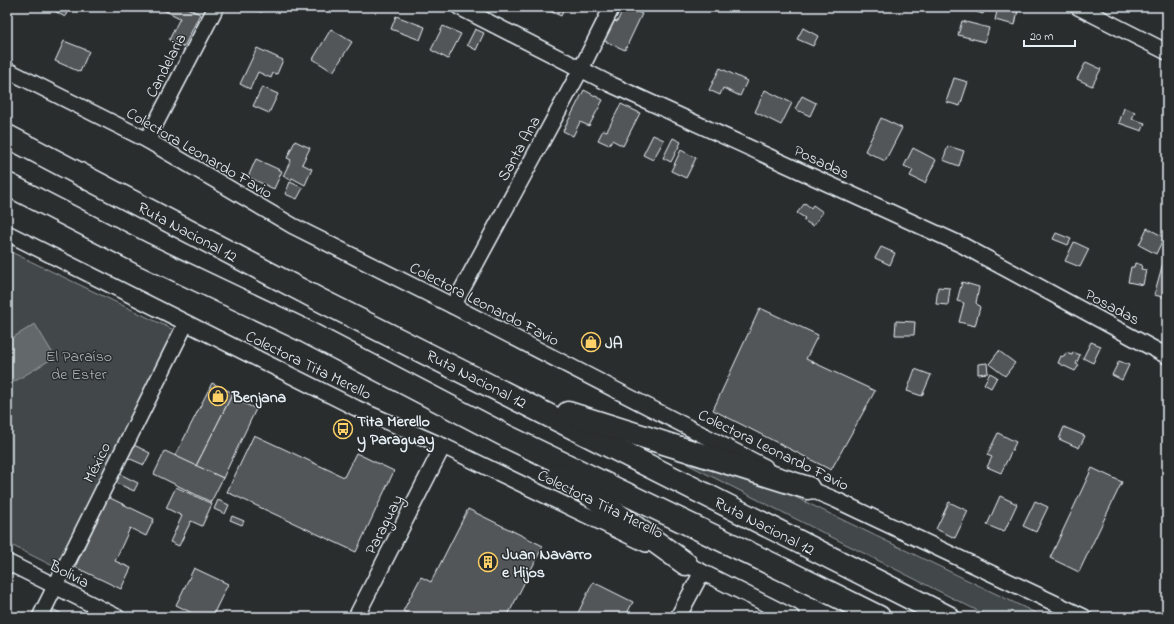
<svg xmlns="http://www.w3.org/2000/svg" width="1174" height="624" font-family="'Indie Flower',sans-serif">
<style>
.green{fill:#424648;stroke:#959ca0}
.water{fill:#63686b;stroke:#989fa3}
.building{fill:#535759;stroke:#e8f1f8}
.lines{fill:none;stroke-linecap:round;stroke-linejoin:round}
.minor-casing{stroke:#e8f1f8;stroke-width:18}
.trunk-casing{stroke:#e8f1f8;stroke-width:25}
.minor{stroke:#2a2d2e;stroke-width:15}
.trunk{stroke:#2a2d2e;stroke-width:22}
.labels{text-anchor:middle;stroke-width:3;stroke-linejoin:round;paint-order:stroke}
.street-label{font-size:16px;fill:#e8f1f8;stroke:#2a2d2e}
.poi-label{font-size:16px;font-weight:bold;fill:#e8f1f8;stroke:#2a2d2e;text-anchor:start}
.park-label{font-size:16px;fill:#aeb5ba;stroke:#2a2d2e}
</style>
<rect width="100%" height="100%" fill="#2a2d2e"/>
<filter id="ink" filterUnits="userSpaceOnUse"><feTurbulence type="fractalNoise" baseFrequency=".025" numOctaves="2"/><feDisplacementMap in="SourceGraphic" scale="8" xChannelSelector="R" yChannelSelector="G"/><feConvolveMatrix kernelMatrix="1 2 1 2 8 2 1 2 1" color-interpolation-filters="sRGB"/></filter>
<g filter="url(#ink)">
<!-- green -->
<g class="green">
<path d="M7 250 174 330 59 569 7 543Z"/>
<path d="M687 464 764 482 1044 617H990Z"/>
</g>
<!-- water -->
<path class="water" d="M35 324 55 357 7 386V341Z"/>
<!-- building -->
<g class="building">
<path d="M48 7H69L65 17Z"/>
<path d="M159 7H185L200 14 184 47 169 40 180 18 159 8Z"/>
<path d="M249 7H263L262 12 249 9Z"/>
<path d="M540 7H565L561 16Z"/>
<path d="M624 7H628L642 14 625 50 598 38 608 18 617 22Z"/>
<path d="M968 7H985L983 14 967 9Z"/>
<path d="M998 7 1018 10 1015 25 995 20Z"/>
<path d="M396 16 425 27 420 40 391 29Z"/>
<path d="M962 21 989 28 985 42 958 35Z"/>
<path d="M443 26 461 34 448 59 431 50Z"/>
<path d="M803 28 818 36 813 46 797 39Z"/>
<path d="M331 29 352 42 333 72 313 59Z"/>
<path d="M475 29 484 33 476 50 467 45Z"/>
<path d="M64 41 89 51 80 72 55 61Z"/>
<path d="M257 48 283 60 277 74 273 73 271 78 258 72 250 89 240 84Z"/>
<path d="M1086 62 1101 69 1092 86 1077 79Z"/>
<path d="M720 68 747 81 740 96 723 88 720 95 709 90Z"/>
<path d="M954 78 968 82 960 106 946 102Z"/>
<path d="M262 87 278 94 269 113 253 106Z"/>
<path d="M584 90 603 100 589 126 580 122 573 136 563 131Z"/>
<path d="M765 90 792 103 781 125 755 112Z"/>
<path d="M802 96 816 103 810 116 795 109Z"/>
<path d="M621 104 640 113 623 146 612 140 609 145 598 140 603 130 607 131Z"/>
<path d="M1124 108 1135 112 1132 119 1145 123 1142 131 1119 123Z"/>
<path d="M881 118 902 128 885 161 865 151Z"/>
<path d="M653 135 664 140 653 160 643 155Z"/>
<path d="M673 138 681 142 671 162 663 158Z"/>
<path d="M295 141 310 148 302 164 312 169 305 185 292 178 291 180 283 176 291 160 287 158Z"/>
<path d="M948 146 964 151 959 166 943 160Z"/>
<path d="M913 148 936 160 925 183 910 176 913 170 904 166Z"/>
<path d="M681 150 696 158 686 178 671 171Z"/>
<path d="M256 159 282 171 274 189 248 177Z"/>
<path d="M290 182 303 188 297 199 285 194Z"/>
<path d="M805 203 811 208 813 205 823 212 813 226 803 220 805 218 797 213Z"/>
<path d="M1147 228 1164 237 1156 254 1139 245Z"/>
<path d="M1056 233 1071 239 1068 245 1053 239Z"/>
<path d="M1074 242 1089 249 1080 267 1065 261Z"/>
<path d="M881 247 895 253 890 265 875 258Z"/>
<path d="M1135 263 1142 265 1141 269 1146 270 1143 285 1128 282 1131 267H1134Z"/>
<path d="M1163 263 1167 264V298L1154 295Z"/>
<path d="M962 282 979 287 976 303 980 307 975 326 959 322 964 303 957 301Z"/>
<path d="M938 287 950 288 948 305 936 304Z"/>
<path d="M760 308 818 335 806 359 875 391 831 470 713 410Z"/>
<path d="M896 321 915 322 914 335H895Z"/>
<path d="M1091 342 1101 346 1093 363 1083 358Z"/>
<path d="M999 351 1015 363 1005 376 989 364Z"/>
<path d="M1073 352 1080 355 1076 364 1079 365 1075 371 1058 363 1061 356 1064 357 1066 353 1072 355Z"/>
<path d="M1119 361 1129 365 1122 380 1112 375Z"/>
<path d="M987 363 988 373 978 374V364Z"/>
<path d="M915 369 931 375 922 396 907 391Z"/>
<path d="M990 373 997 377 991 388 984 384Z"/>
<path d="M212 383 233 393 196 466 175 456Z"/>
<path d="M231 397 256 409 223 478 196 466Z"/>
<path d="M1064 427 1085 436 1079 448 1059 439Z"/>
<path d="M998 433 1016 442 1001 473 987 467 992 457 987 455Z"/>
<path d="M254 435 344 477 356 453 394 471 356 552 227 492Z"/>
<path d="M132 444 150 453 144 465 126 457Z"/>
<path d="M165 451 223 478 211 502 154 474Z"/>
<path d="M1092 468 1122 482 1079 572 1050 558Z"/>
<path d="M118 473 138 483 134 491 114 482Z"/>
<path d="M176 487 212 504 202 526 191 521 179 546 170 542 182 516 166 508Z"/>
<path d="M1000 496 1017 504 1004 532 987 525Z"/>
<path d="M108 497 154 519 146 536 130 528 115 561 131 568 121 589 75 567Z"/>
<path d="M218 500 229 505 225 514 214 509Z"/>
<path d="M1035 501 1048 507 1036 532 1023 526Z"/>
<path d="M949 502 968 511 955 538 936 529Z"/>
<path d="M468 509 543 546 507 617H414L403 611 421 577 431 582Z"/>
<path d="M232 516 244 521 242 525 230 520Z"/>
<path d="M194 568 228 584 212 617H200L176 605Z"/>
<path d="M593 582 633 602 625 617H576Z"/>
<path d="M50 608 68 617H45Z"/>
</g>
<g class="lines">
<defs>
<g id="minor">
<path d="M459 7 610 84 962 245 1167 356"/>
<path d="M1078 7 1167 52"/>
<path d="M7 70 147 140 293 226 453 306 765 467"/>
<path d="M147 140 216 7"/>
<path d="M7 233 356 408 443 446 646 544"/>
<path d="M453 306 581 69 612 7"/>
<path d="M800 485 836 500 1084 617"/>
<path d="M678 560 792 617"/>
<path d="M7 562 117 617"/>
<path d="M40 617 186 323"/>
<path d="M356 617 443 446"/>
<path d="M678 617 702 572"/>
</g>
<g id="trunk">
<path d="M7 136 320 300 948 617"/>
<path d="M7 184 143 254 301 329 508 437 786 571 879 617"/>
<path d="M568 413 808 488"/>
<path d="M560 473 686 564"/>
</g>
</defs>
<!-- minor casing -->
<use href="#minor" class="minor-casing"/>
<!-- trunk casing -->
<use href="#trunk" class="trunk-casing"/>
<!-- minor -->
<use href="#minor" class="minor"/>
<!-- trunk -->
<use href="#trunk" class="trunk"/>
</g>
</g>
<!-- icons -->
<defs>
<symbol id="shop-ring" viewBox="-11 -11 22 22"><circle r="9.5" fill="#2a2d2e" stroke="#ffd166" stroke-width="1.5"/><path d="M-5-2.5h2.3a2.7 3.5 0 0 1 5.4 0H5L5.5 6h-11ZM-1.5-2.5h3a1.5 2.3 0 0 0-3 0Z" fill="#ffd166"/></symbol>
<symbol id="bus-ring" viewBox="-11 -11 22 22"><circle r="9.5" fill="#2a2d2e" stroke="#ffd166" stroke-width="1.5"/><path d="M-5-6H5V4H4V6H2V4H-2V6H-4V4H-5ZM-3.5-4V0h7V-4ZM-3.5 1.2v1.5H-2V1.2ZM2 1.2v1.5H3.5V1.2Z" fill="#ffd166"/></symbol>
<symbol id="building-ring" viewBox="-11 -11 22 22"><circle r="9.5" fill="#2a2d2e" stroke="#ffd166" stroke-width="1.5"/><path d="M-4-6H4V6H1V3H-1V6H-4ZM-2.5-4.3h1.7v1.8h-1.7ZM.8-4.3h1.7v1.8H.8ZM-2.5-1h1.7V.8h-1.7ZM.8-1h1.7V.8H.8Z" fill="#ffd166"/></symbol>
</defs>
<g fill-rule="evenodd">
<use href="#shop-ring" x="580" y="331" width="22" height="22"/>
<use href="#shop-ring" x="207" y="385" width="22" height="22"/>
<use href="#bus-ring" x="332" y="418" width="22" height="22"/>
<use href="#building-ring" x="477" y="551" width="22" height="22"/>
</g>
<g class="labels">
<!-- street labels -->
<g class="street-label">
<text transform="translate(165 65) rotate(-63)" y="6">Candelaria</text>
<text transform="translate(518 148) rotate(-61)" y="6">Santa Ana</text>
<text transform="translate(200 152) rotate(30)" y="6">Colectora Leonardo Favio</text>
<text transform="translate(822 161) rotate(25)" y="6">Posadas</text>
<text transform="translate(188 231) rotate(28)" y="6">Ruta Nacional 12</text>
<text transform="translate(485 303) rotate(27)" y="6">Colectora Leonardo Favio</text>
<text transform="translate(1113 306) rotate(28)" y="6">Posadas</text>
<text transform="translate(309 364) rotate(26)" y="6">Colectora Tita Merello</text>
<text transform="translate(477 378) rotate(27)" y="6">Ruta Nacional 12</text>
<text transform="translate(774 449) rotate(26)" y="6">Colectora Leonardo Favio</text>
<text transform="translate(96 462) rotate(-64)" y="6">México</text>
<text transform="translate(601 503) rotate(26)" y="6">Colectora Tita Merello</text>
<text transform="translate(383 524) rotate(-63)" y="6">Paraguay</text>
<text transform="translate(765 525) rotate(27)" y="6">Ruta Nacional 12</text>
<text transform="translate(70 573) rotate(27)" y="6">Bolivia</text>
</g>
<!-- poi labels -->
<g class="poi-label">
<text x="605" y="348">JA</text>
<text x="232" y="402">Benjana</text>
<text x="357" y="426">Tita Merello<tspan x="357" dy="18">y Paraguay</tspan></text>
<text x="502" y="559">Juan Navarro<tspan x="502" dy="18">e Hijos</tspan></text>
</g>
<!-- park labels -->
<g class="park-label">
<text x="79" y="361">El Paraíso<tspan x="79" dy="18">de Ester</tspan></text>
</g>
</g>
<!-- margin -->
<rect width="1174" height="624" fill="none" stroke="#2a2d2e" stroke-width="24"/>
<rect x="12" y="12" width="1150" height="600" fill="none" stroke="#e8f1f8" stroke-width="1.5" filter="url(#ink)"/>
<!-- scale -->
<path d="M1024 40v6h51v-6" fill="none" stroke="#e8f1f8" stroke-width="2"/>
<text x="1030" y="40" font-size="12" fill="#e8f1f8" stroke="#2a2d2e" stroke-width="3" paint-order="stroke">20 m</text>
</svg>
